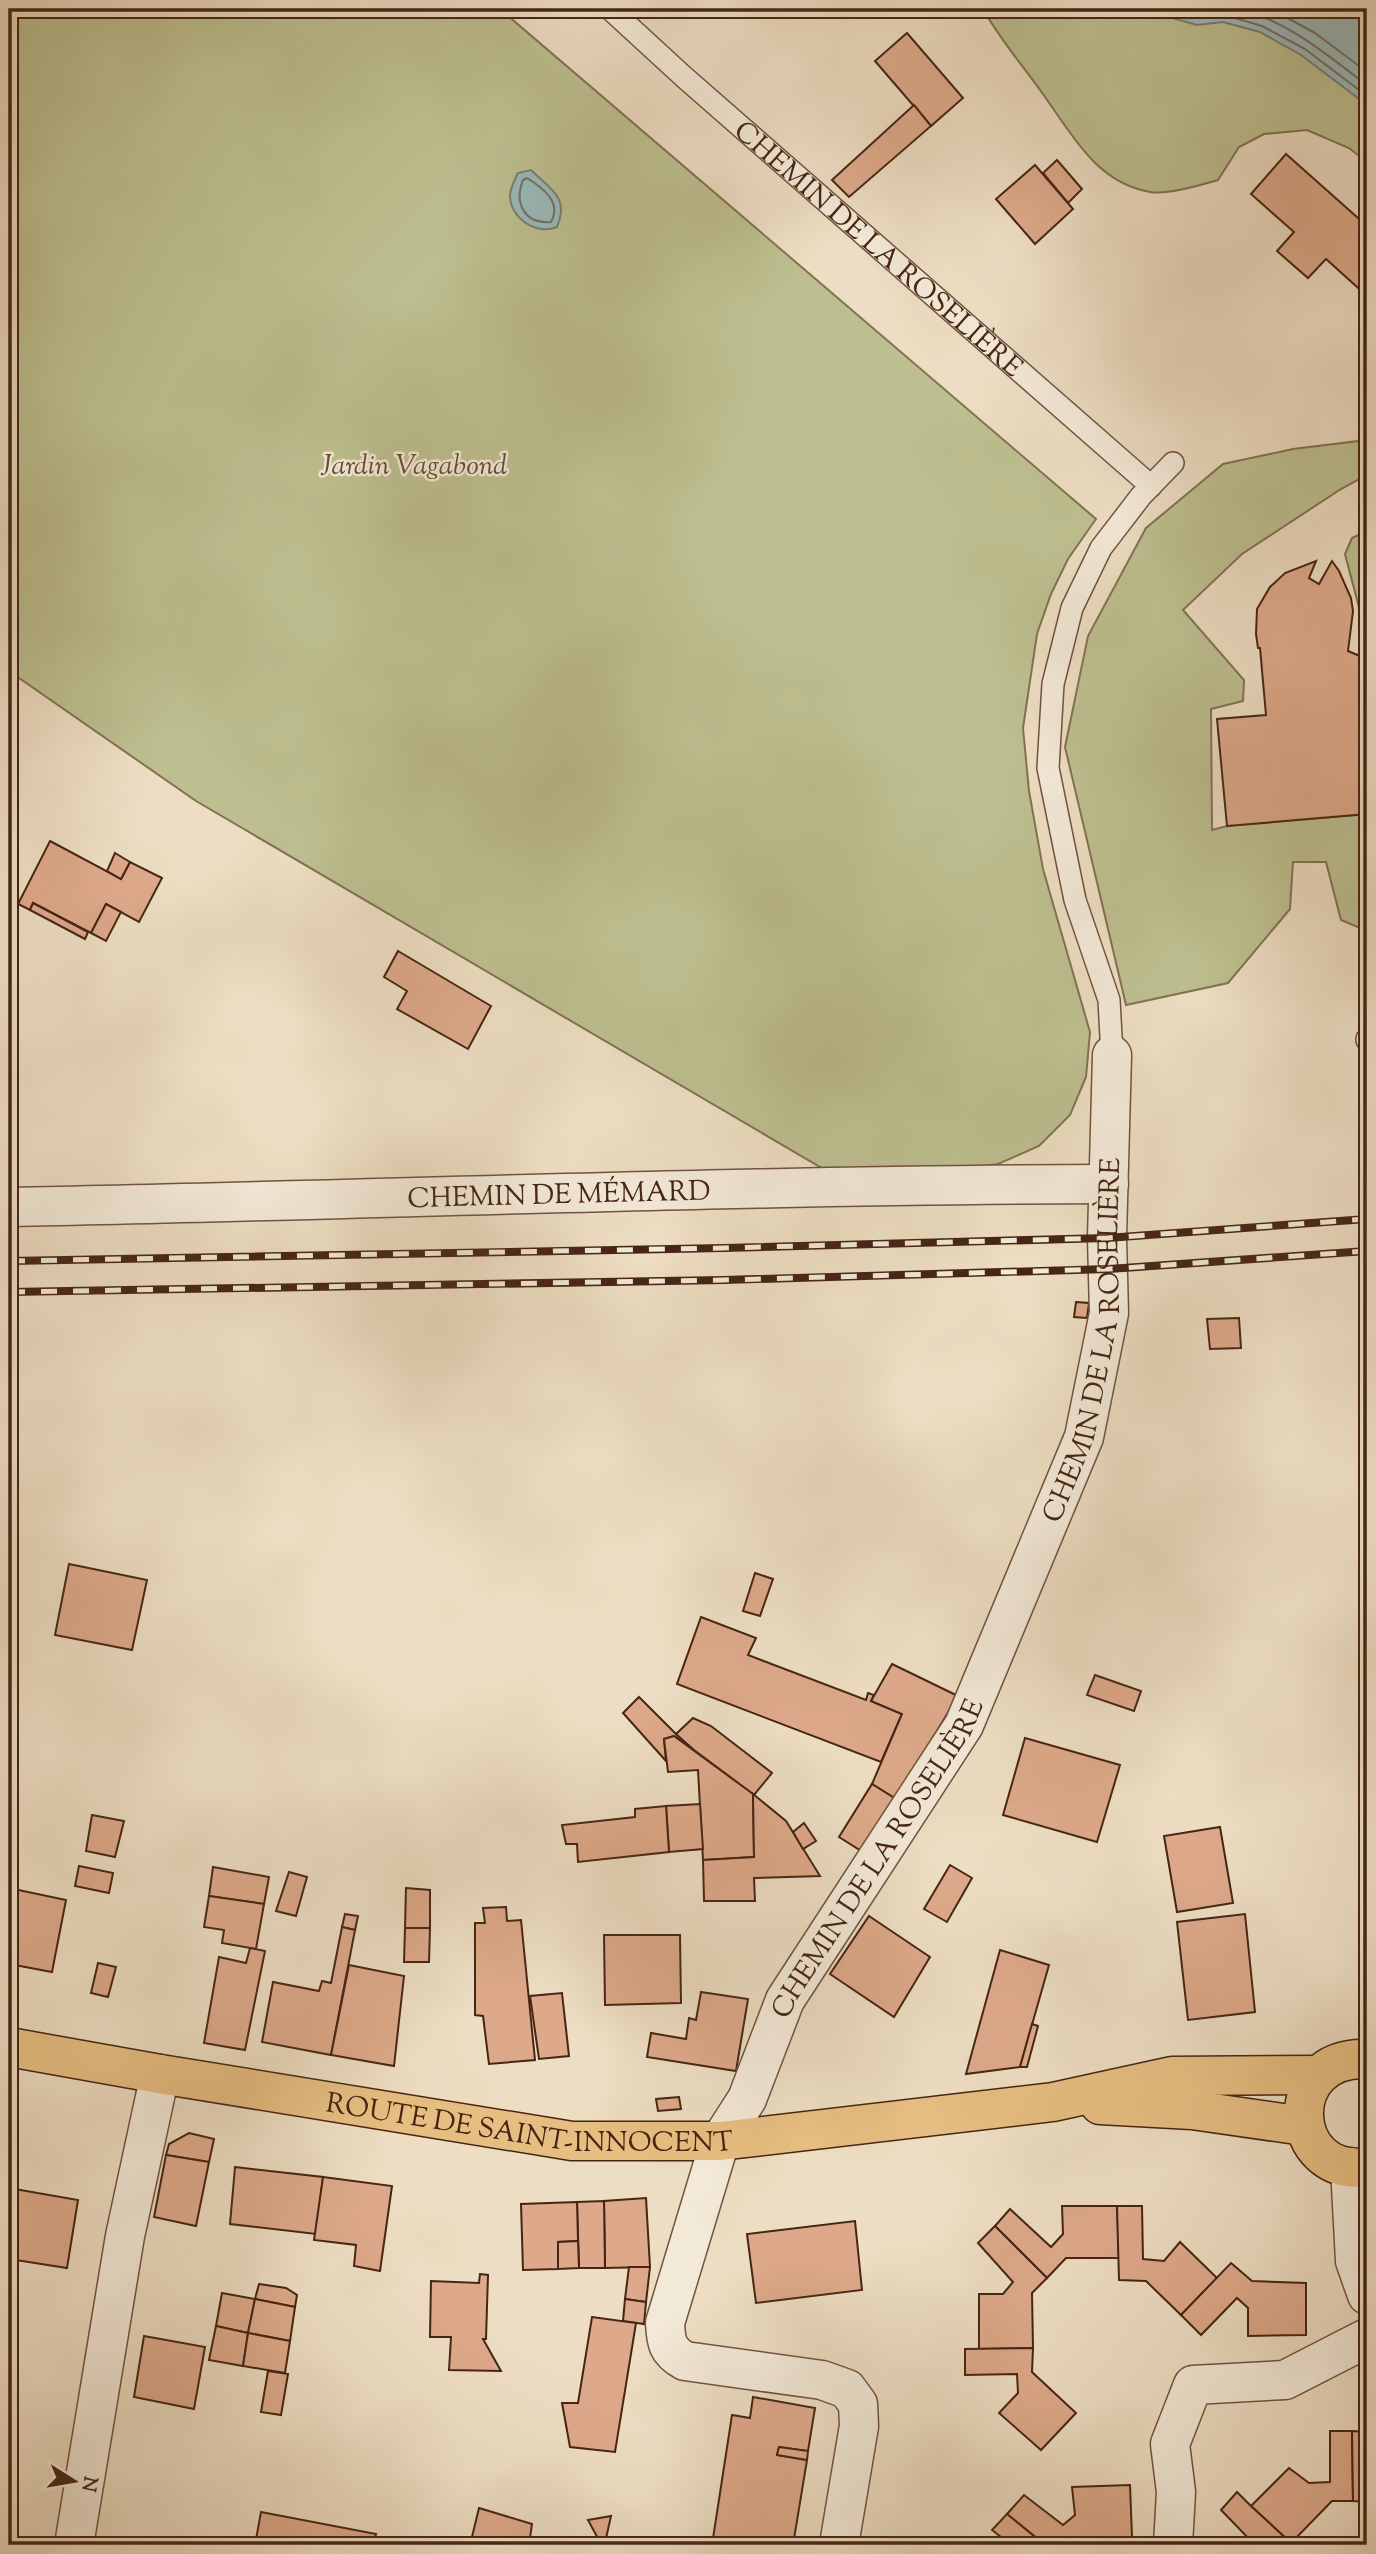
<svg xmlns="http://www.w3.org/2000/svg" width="1376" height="2554" font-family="'Sorts Mill Goudy',serif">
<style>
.green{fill:#bdbf90;stroke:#827252;stroke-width:2}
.water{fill:#9bbabb;stroke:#797e78;stroke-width:2}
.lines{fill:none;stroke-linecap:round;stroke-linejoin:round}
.shore{stroke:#707068;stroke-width:2}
.building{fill:#dda98a;stroke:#462514;stroke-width:2}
.lane-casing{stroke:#705340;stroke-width:24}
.street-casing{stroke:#705340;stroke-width:41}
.primary-casing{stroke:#462514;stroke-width:41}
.lane{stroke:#f3e9d7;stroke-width:21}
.street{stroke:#f3e9d7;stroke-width:38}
.primary{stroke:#e6be81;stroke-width:38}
.rail-casing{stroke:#462514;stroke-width:8}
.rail{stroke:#f3e9d7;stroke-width:5;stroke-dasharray:16;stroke-linecap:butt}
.labels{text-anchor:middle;stroke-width:5;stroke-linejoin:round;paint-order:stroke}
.street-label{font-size:28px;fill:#462514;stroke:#f3e9d7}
.park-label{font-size:28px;font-style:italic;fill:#644c33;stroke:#f3e9d7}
</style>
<rect width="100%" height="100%" fill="#edddc2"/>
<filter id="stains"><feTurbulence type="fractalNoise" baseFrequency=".00286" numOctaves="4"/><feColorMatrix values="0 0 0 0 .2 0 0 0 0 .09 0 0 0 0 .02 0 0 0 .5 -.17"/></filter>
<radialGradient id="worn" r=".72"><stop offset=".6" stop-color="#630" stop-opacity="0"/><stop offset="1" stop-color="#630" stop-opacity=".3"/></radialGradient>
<!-- green -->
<g class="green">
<path d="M9 9H500L1096 519 1068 559 1051 594 1037 634 1023 728 1029 791 1043 869 1090 1032 1086 1077 1070 1115 1039 1146 998 1164 951 1171 837 1177 196 801 9 671Z"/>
<path d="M983 9H1367V162L1349 148 1307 130 1264 134 1239 147 1218 180C1200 185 1168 195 1150 192 1097 183 1073 136 1045 97 1024 67 1001 41 983 9Z"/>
<path d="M1367 440V475L1341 489 1242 554 1183 610 1244 680 1243 701 1211 709 1212 830 1227 826 1367 814V931L1341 920 1326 862H1293L1290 909 1228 983 1126 1005 1065 747 1088 636 1146 528 1223 464 1293 449Z"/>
<path d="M1367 531V638L1345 554 1352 538Z"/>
</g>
<!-- water -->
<g class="water">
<path d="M1140 9H1367V105L1301 55 1260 32 1223 22 1197 25Z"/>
<path d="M531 170C550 189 570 197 557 227 537 236 509 218 510 194 511 188 515 179 518 173Z"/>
</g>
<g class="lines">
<!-- shore -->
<g class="shore">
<path d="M1161 9 1197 18 1225 15 1262 26 1305 49 1367 96"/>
<path d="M1238 9C1287 20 1328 56 1367 85"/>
<path d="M1271 9 1315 33 1367 72"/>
<path d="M527 178C543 188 562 202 551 222 524 224 514 203 523 180Z"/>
</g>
</g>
<!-- building -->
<g class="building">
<path d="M907 33 963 98 931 126 875 61Z"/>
<path d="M914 105 931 126 849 197 832 180Z"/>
<path d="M1286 154 1367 226V296L1326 259 1308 278 1277 251 1294 232 1251 194Z"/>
<path d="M1057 160 1082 189 1068 203 1043 173Z"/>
<path d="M1035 165 1073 209 1035 244 996 199Z"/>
<path d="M1316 561 1309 578 1319 584 1332 561 1339 571 1351 598 1353 611 1348 651 1367 659V814L1227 826 1217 719 1266 715 1260 648H1258L1256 634 1257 609 1270 587 1285 573Z"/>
<path d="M50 841 121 879 130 862 162 878 139 922 106 904 91 933 33 903 30 910 18 904Z"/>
<path d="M115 853 130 862 121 879 107 871Z"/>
<path d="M33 903 88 932 85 939 30 910Z"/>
<path d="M106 904 121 912 106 941 91 933Z"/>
<path d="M398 951 491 1006 468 1049 397 1009 407 991 384 977Z"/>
<path d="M1076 1302 1089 1303 1087 1318 1074 1317Z"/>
<path d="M1239 1318 1241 1348 1210 1349 1207 1319Z"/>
<path d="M69 1564 147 1580 132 1650 55 1635Z"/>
<path d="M755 1573 773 1579 760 1616 743 1611Z"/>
<path d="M701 1617 756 1638 748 1655 866 1700 868 1693 874 1695 871 1701 902 1714 881 1762 677 1684Z"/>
<path d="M892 1664 958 1696 896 1799 872 1784 902 1714 871 1701Z"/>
<path d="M1095 1675 1141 1691 1134 1711 1087 1695Z"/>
<path d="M639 1697 676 1734 694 1750 674 1736 664 1739 666 1761 623 1713Z"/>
<path d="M693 1718 711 1726 772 1773 754 1795 694 1750 676 1734Z"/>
<path d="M674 1736 753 1794 754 1857 703 1860 698 1770 668 1772 664 1739Z"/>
<path d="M1025 1738 1120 1765 1097 1842 1003 1815Z"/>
<path d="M872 1784 896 1799 866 1854 839 1837Z"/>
<path d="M753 1794 786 1821 820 1876 754 1878 755 1901H704L703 1860 754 1857Z"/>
<path d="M700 1804 703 1849 669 1852 666 1806Z"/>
<path d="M666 1806 669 1852 578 1862 577 1844H566L562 1825 635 1817V1809Z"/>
<path d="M92 1815 124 1821 115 1857 86 1851Z"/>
<path d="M804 1823 816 1841 803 1849 793 1832Z"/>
<path d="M1220 1827 1233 1903 1177 1912 1164 1836Z"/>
<path d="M950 1865 972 1878 947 1922 924 1909Z"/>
<path d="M79 1866 113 1873 109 1893 75 1886Z"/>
<path d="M213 1867 269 1877 264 1904 209 1896Z"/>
<path d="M289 1872 307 1877 296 1916 276 1911Z"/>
<path d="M9 1888 66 1900 52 1972 9 1964Z"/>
<path d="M406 1888 430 1890V1928H405Z"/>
<path d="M209 1896 264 1904 256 1949 222 1943 224 1930 204 1927Z"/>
<path d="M506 1907 507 1921 521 1920 535 2060 489 2064 483 2016 475 2015V1923H485L483 1908Z"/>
<path d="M345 1914 358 1916 355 1930 342 1927Z"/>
<path d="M1245 1914 1255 2012 1188 2020 1177 1922Z"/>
<path d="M869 1916 930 1957 894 2017 830 1974Z"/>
<path d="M342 1927 355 1930 331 2055 262 2042 273 1982 319 1991 322 1981 331 1983Z"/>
<path d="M405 1928H430L429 1962H404Z"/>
<path d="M604 1935H680L681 2003 605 2005Z"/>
<path d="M250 1948 265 1951 245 2050 204 2043 219 1957 246 1963Z"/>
<path d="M1000 1950 1049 1965 1020 2067 966 2074Z"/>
<path d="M98 1963 116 1967 108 1997 91 1993Z"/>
<path d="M349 1965 404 1976 394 2066 331 2055Z"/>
<path d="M701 1992 748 1999 736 2071 647 2057 651 2033 686 2039 689 2018 696 2020Z"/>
<path d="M562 1993 569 2056 539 2059 530 1996Z"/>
<path d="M1032 2024 1038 2026 1027 2067H1020Z"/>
<path d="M679 2097 681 2109 658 2111 656 2099Z"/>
<path d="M189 2133 214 2139 209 2162 166 2155 169 2144Z"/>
<path d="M166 2155 209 2162 196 2226 154 2217Z"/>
<path d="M235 2167 323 2177 316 2234 230 2224Z"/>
<path d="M323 2177 392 2186 380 2271 354 2266 356 2245 314 2240Z"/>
<path d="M9 2188 78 2200 67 2268 9 2259Z"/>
<path d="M646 2198 650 2267 605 2268 604 2201Z"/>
<path d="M604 2201 605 2268H579L577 2202Z"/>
<path d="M577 2202 578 2241 558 2242V2269L523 2270 521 2204Z"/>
<path d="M1062 2206H1117L1119 2258H1066L1047 2278 995 2226 1010 2209 1051 2247 1063 2234Z"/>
<path d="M1117 2206H1142L1143 2259 1164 2261 1180 2242 1217 2278 1181 2315 1146 2281 1119 2280Z"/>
<path d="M855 2221 862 2290 756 2303 747 2234Z"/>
<path d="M995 2226 1047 2278 1032 2293 1033 2348 979 2349V2294H1003L1013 2282 978 2243Z"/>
<path d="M578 2241 579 2268 558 2269V2242Z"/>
<path d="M1231 2263 1252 2281 1306 2283V2335L1248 2336V2308L1237 2298 1201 2335 1181 2315Z"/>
<path d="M629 2267H650L646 2302 625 2299Z"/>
<path d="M480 2274 488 2275 486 2339H483L501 2371 449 2370 451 2337H430L431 2281 479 2283Z"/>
<path d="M259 2284 286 2288 297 2295 295 2307 255 2299Z"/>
<path d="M222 2293 255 2299 248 2333 216 2326Z"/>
<path d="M255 2299 295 2307 290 2341 248 2333Z"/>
<path d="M625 2299 646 2302 644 2324 623 2321Z"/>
<path d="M592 2317 636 2323 615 2452 570 2447 562 2403H578Z"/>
<path d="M216 2326 248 2333 243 2366 209 2360Z"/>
<path d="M248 2333 290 2341 285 2373 243 2366Z"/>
<path d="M144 2336 205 2347 194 2409 134 2397Z"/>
<path d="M1033 2348 1032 2372 1076 2413 1041 2450 999 2413 1018 2393 1017 2374 965 2375V2349Z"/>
<path d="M268 2371 288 2374 281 2415 261 2412Z"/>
<path d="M753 2397 815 2408 808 2451 779 2447 777 2455 807 2460 793 2545H712L732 2415 750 2418Z"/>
<path d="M1330 2431H1352L1353 2501H1332L1291 2543 1251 2506 1289 2468 1309 2483 1330 2482Z"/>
<path d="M1352 2431 1367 2432V2502L1353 2501Z"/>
<path d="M779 2447 808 2451 807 2460 777 2455Z"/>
<path d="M1130 2485 1132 2537 1075 2541 1072 2545H1045L1007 2514 1024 2495 1063 2525 1075 2515 1072 2487Z"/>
<path d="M1237 2492 1251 2506 1291 2543 1289 2545H1255L1221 2510Z"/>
<path d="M479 2508 532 2524 529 2545H470Z"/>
<path d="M261 2512 376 2534 373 2545H255Z"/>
<path d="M1007 2514 1045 2545H1011L992 2530Z"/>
<path d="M611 2516 605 2543 601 2544 588 2520Z"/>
</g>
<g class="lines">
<defs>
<g id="lane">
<path id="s1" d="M610 9 684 77 1151 486"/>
<path d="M1367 1040V1039"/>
<path d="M1112 1055 1109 1000 1075 900 1048 768 1053 684 1072 608 1101 548 1141 496 1173 463"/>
</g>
<g id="street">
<path id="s2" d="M9 1207C375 1200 742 1185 1109 1184"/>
<path d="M1350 2167 1355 2261 1367 2295"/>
<path d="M74 2545 125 2236 160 2074"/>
<path id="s3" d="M839 2545 859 2426 858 2404 847 2389 822 2380 685 2361C667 2351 666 2342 665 2323L720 2141 747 2099 785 2000 964 1725 1084 1437 1109 1313 1107 1238 1112 1055"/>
<path d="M1173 2545 1176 2492 1170 2444 1193 2385 1285 2380 1367 2338"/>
</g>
<g id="primary">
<path id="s4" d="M9 2047 160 2074 572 2141H720L1053 2102 1172 2076 1319 2075"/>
<path d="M1367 2059C1279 2055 1287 2178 1367 2167"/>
<path d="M1100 2105 1192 2110 1304 2126"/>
</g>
</defs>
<!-- lane casing -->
<use href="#lane" class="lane-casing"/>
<!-- street casing -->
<use href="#street" class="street-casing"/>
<!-- primary casing -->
<use href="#primary" class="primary-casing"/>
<!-- lane -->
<use href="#lane" class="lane"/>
<!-- street -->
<use href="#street" class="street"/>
<!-- primary -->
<use href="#primary" class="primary"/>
<defs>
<g id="rail">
<path d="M9 1261 724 1248 1107 1238 1367 1219"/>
<path d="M9 1292 724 1280 1109 1269 1367 1251"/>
</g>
</defs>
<!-- rail casing -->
<use href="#rail" class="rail-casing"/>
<!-- rail -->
<use href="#rail" class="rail"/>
</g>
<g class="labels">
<!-- street labels -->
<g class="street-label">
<text dy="10" stroke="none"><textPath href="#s1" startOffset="360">CHEMIN DE LA ROSELIÈRE</textPath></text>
<text dy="10" stroke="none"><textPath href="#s2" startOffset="550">CHEMIN DE MÉMARD</textPath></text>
<text dy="10" stroke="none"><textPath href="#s3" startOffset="1454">CHEMIN DE LA ROSELIÈRE</textPath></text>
<text dy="10" stroke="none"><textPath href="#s3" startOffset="887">CHEMIN DE LA ROSELIÈRE</textPath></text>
<text dy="10" stroke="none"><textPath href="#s4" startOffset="527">ROUTE DE SAINT-INNOCENT</textPath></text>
</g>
<!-- park labels -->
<g class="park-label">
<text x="414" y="474">Jardin Vagabond</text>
</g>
</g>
<!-- margin -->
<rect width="1376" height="2554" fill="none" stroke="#edddc2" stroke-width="35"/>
<rect x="10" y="10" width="1355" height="2533" fill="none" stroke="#462514" stroke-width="3.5"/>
<rect x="18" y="18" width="1341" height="2519" fill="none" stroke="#462514" stroke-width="2"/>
<!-- north arrow -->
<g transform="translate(74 2481) rotate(101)" stroke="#f3e9d7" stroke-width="5" paint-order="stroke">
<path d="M0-5L12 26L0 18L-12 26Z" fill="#462514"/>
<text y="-10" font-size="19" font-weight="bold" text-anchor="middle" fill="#462514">N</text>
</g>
<rect width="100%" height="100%" filter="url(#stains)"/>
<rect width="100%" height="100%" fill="url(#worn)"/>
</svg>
